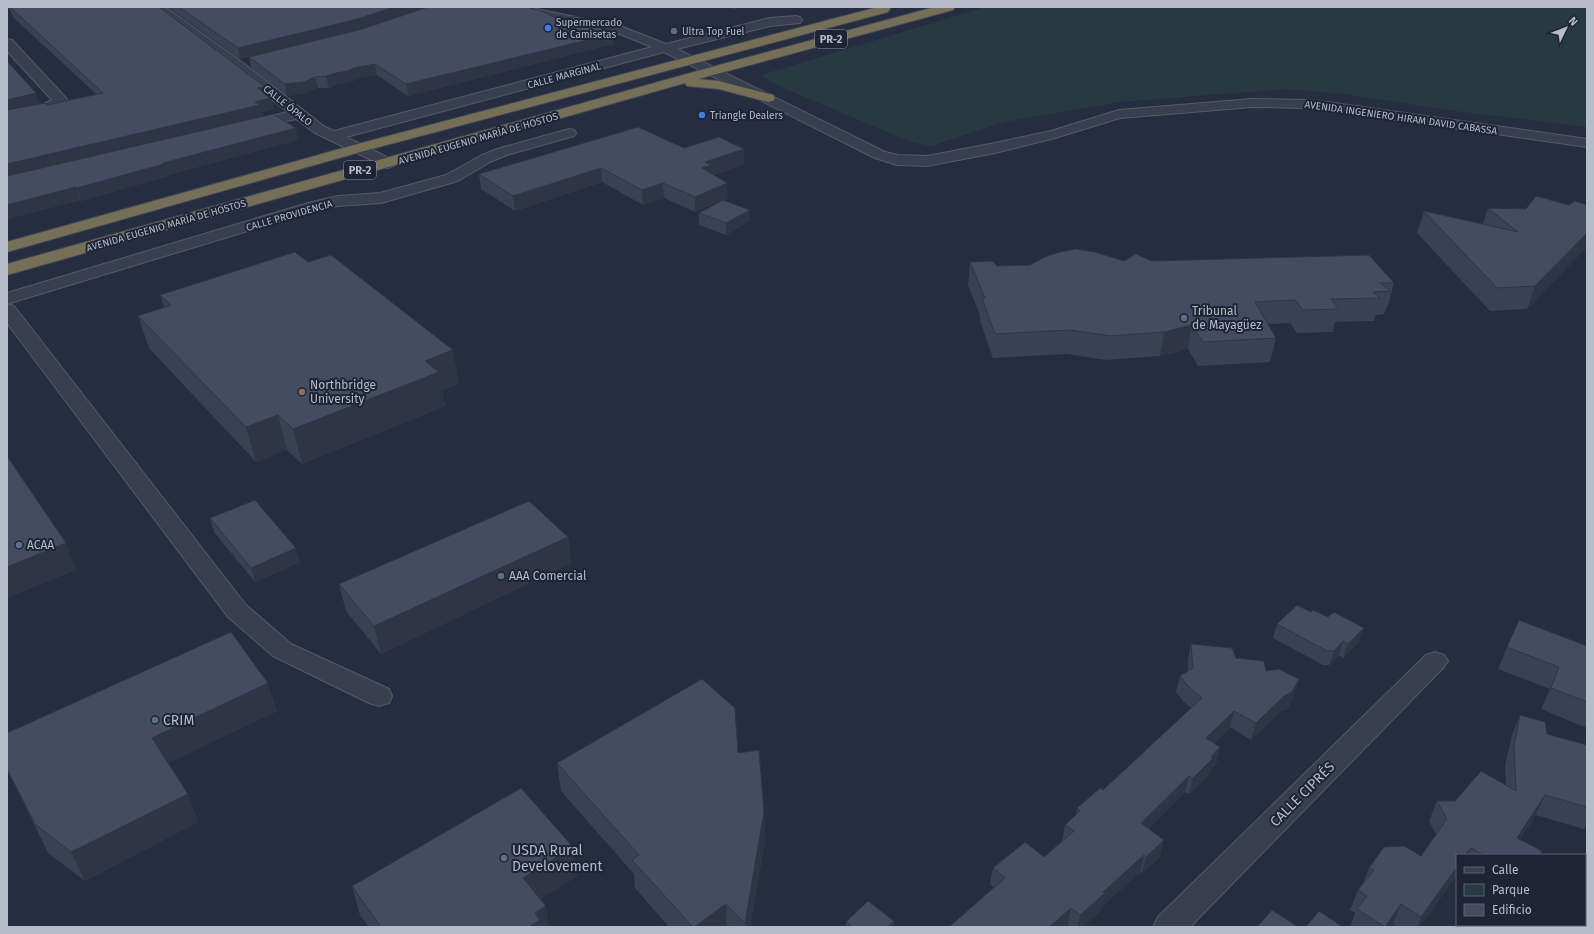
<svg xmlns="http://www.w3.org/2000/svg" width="1594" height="934" font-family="'Fira Sans',sans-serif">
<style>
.green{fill:#283a41}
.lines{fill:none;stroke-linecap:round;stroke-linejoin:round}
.minor-casing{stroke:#555a6a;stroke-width:2}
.highway-casing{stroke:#424757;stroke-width:2}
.minor{fill:#3a3f50;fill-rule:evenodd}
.highway{fill:#766f57;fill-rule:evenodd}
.wall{fill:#3b4154}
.shaded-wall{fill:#303545}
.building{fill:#454c62;stroke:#303545}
.shop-dot{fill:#3f7fe0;stroke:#1e2435;stroke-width:1.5}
.service-dot{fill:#5c6f8a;stroke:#1e2435;stroke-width:1.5}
.education-dot{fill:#8d6e63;stroke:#1e2435;stroke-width:1.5}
.labels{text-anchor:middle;stroke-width:4;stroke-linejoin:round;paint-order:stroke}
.far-poi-label{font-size:10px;fill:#b6bbca;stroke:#1e2435;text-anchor:start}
.far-street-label{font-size:10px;fill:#b6bbca;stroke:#1e2435}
.shield{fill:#1e2435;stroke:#888e9d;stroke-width:1}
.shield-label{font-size:11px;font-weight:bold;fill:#b6bbca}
.poi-label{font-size:12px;fill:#b6bbca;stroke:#1e2435;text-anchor:start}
.near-poi-label{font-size:14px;fill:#b6bbca;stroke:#1e2435;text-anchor:start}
.near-street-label{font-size:14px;fill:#b6bbca;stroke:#1e2435}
</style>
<rect width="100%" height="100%" fill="#262d40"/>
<!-- green -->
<path class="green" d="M985 7H1587V127L1447 110 1345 94 1286 89 1119 102 1004 122 931 146 911 142 779 86 761 75Z"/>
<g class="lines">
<defs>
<g id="minor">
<path d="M151 7H165L243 63 325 127 334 131 652 47 617 33 508 11 504 10 502 7H526L620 26 666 44 770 18 796 16 800 17 802 20 800 23 770 26 677 49 885 152 898 155 927 156 995 143 1051 131 1119 110 1252 99 1307 100 1334 103 1587 139V147L1334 111 1307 108 1252 107 1120 118 1055 138 995 153 927 166 897 165 875 158 664 52 346 137 393 160 396 163 393 166 388 168 315 133 296 119 251 129 246 128 244 125 246 122 288 112Z"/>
<path d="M7 39 12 40 66 98 68 101C59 114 22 119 7 122V114L40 106 52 100 7 51Z"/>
<path d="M569 129 574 130 576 133 574 136 507 155 490 162 458 181 381 203 338 206 317 210 7 304 14 306 246 605 291 644 389 689 392 696 389 703 379 706 369 703 273 656 228 617 7 323V293L308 203 338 196 380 193 446 175 480 156 497 149Z"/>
<path d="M1435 652 1444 655 1448 661 1444 667 1190 927H1153L1158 917 1426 655Z"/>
</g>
<g id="highway">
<path d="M878 7H889L890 9 888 12 364 151 7 252V242L354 145Z"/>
<path d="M935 7H955L953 10 698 79 719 81 773 95 775 98 773 101 768 102 719 89 687 86 685 83 7 275V264L708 68Z"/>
</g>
</defs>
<!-- minor casing -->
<use href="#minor" class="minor-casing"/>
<!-- highway casing -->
<use href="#highway" class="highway-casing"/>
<!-- minor -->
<use href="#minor" class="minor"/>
<!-- highway -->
<use href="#highway" class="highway"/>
</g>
<!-- wall -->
<g class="wall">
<path d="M8 7H159L267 95 274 109 262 112 263 116 298 140 168 175V176L81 201 80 200 7 219 36 93 40 104 47 105 96 94 14 18Z"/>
<path d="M168 7H426L356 30 560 20 613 44 408 96 377 75 356 79 350 83 338 84 329 88H318L306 93 287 96 251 68 249 57 240 59Z"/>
<path d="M728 7H744L735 9Z"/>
<path d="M744 149V164L713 175 728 198 695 212 664 198 643 205 602 182 515 211 481 189 479 174Z"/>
<path d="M1569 205H1587V247L1527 309 1490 311 1417 233 1424 211 1483 224 1488 208 1526 209Z"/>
<path d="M699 213 750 221 726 235 699 225Z"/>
<path d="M1124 261H1152L1394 283 1388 306H1387L1384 314 1376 315 1374 321 1335 322 1333 332 1297 333 1290 323 1268 324 1276 338 1270 362 1198 366 1188 349 1160 356 1106 360 1067 354 993 358 980 321V315L968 285 970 262 997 266 1030 265Z"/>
<path d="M160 295 459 384 442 390 445 406 302 464 287 450 256 462 149 348 138 316 164 307Z"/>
<path d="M210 518 300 562 255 582 214 532Z"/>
<path d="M568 537 571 563 381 654 346 611 339 584Z"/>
<path d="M1277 624 1359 642 1343 658 1339 655 1329 665H1323L1273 638Z"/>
<path d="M1191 644 1236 658 1266 671 1299 679 1294 695 1288 709 1279 712 1251 740 1230 727 1214 743 1220 747 1216 764 1210 770 1209 775 1189 794 1185 792 1148 829 1160 857 1142 873 1140 872 1103 906 1102 910 1082 927H1070L1068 925 1065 927H949L994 887 990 884 993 868 1044 857 1062 841 1065 825 1076 815 1077 808 1103 790 1191 708 1183 701 1176 692 1180 676 1188 671V660Z"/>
<path d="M1587 646V728L1541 709 1550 689 1498 669 1507 647Z"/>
<path d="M277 711 168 763 188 794 198 822 85 881 48 853 7 769Z"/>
<path d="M1520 715 1547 734 1587 745V824L1584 829 1536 815 1520 839 1542 851 1540 855H1457V875L1419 927H1397L1393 924 1391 927H1350L1355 913 1350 910 1358 890 1363 884 1369 868 1421 856 1436 834 1429 821 1437 801H1455L1506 785 1505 766 1512 735Z"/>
<path d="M738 753 764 812 765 841 750 927H669L635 888 634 874 561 791 557 763Z"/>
<path d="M577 876 540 899 549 927H369L360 915 352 886Z"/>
<path d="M894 921 893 927H846V922Z"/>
</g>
<!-- shaded-wall -->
<g class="shaded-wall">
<path d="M394 7H426L356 31 240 59 238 48Z"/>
<path d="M735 7H744L735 9Z"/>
<path d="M613 34V44L408 96 406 84Z"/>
<path d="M375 64 377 75 356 79 350 83 338 84 329 88 326 76 336 73 354 68Z"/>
<path d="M315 77 318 88 306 93 287 96 285 84Z"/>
<path d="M265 87 268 98 258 88Z"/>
<path d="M36 93 40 104 7 112V100Z"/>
<path d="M271 98 274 109 262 112 263 116 7 177V164Z"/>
<path d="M296 128 298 140 168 175V176L81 201 77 188 163 163Z"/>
<path d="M744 149V164L711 175 702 168 705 162Z"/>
<path d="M601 168 602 182 515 211 513 196Z"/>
<path d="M663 183 664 198 643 205 642 190Z"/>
<path d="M727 183 728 198 695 212V197Z"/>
<path d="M76 187 80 200 7 219V205Z"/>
<path d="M750 210V221L726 235V223Z"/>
<path d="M1587 233V247L1527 309 1535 286Z"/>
<path d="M1192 325 1188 349 1160 356 1164 332Z"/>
<path d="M453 350 459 384 442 390 445 406 302 464 293 429 425 361Z"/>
<path d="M278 415 287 450 256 462 246 427Z"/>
<path d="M568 537 571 563 381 654 374 626Z"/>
<path d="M66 543 76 570 7 598V567Z"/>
<path d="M296 548 300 562 255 582 251 568Z"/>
<path d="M1364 628 1359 642 1343 658 1348 644Z"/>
<path d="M1343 641 1339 655 1329 665 1334 651Z"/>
<path d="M1299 679 1294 695 1288 709 1279 712 1251 740 1256 723Z"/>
<path d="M268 683 277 711 163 766 152 738Z"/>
<path d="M1234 711 1230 727 1202 755 1206 738Z"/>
<path d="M1220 747 1216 764 1210 770 1209 775 1189 794 1193 778 1211 757Z"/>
<path d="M1189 776 1185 792 1137 840 1141 823Z"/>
<path d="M188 794 198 822 85 881 71 852Z"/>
<path d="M1545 795 1536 815 1509 855 1517 838Z"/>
<path d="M764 812 765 841 750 927H745V923Z"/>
<path d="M1164 840 1160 857 1142 873 1146 857Z"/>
<path d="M573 847 577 876 528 907 523 878Z"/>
<path d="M1471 848 1468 855H1465Z"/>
<path d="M1144 855 1140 872 1103 906 1102 910 1082 927H1078L1080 915 1103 892Z"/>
<path d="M1457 867V875L1419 927H1417L1421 917Z"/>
<path d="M726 904 727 927H694Z"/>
<path d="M1401 904 1393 924 1391 927H1385Z"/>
<path d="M546 906 549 927H529L535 913Z"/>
<path d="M1071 908 1068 925 1065 927H1049Z"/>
<path d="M894 921 893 927H887Z"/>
</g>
<!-- building -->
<g class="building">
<path d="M10 7H159L265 87 258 88 271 98 255 102 260 105 7 164V110L45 103 47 105 103 93Z"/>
<path d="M179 7H394L354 20 238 48Z"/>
<path d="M428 7H526L542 11 560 20 577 16 613 34 406 84 375 64 354 68 348 71 336 73 326 76 315 77 304 82 285 84 249 57 362 29Z"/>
<path d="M7 61 36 93 7 100Z"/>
<path d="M273 114 296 128 163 163 164 164 77 188 76 187 7 205V176Z"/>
<path d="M638 127 684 148 719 137 744 149 705 162 711 165 702 168 727 183 695 197 663 183 642 190 601 168 513 196 479 174Z"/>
<path d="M1536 196 1569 205 1575 201 1587 205V233L1535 286 1497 288 1424 211 1518 232 1488 208 1526 209Z"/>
<path d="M723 200 750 210 726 223 699 213Z"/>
<path d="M1076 249 1095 252 1124 261 1136 254 1152 261 1369 255 1394 283H1380L1391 291 1373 292 1380 298 1331 299 1339 309 1303 310 1295 300 1255 302 1276 338 1203 342 1192 325 1164 332 1110 336 1070 330 995 334 982 298H985L970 262 993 261 997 266 1030 265 1047 256 1060 252Z"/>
<path d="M295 252 308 262 331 255 453 350 425 361 439 372 293 429 278 415 246 427 138 316 171 305 160 295Z"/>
<path d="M7 456 66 543 7 567Z"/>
<path d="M255 500 296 548 251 568 210 518Z"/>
<path d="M529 501 568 537 374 626 339 584Z"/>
<path d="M1297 605 1311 612 1313 610 1328 617 1334 612 1364 628 1348 644 1343 641 1334 651H1327L1277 624Z"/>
<path d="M1519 620 1587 646V702L1551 688 1559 667 1507 647Z"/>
<path d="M231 632 268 683 152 738 188 794 71 852 35 824 7 769V733Z"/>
<path d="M1191 644 1232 648 1236 658 1264 661 1266 671 1279 669 1299 679 1292 692 1284 696 1256 723 1234 711 1206 738 1220 747 1211 757 1213 758 1193 778 1189 776 1141 823 1164 840 1146 857 1144 855 1103 892 1105 893 1080 915 1071 908 1049 927H949L1005 878 993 868 1025 842 1044 857 1074 831 1065 825 1080 811 1077 808 1100 788 1103 790 1202 698 1187 685 1180 676 1193 668Z"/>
<path d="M702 679 735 708 738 753 759 750 764 812 745 923 726 904 694 927H693L632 860 639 855 557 763Z"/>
<path d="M1520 715 1545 722 1547 734 1587 745V807L1545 795 1517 838 1542 851 1539 855H1484L1471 848 1465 855H1457V867L1421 917 1401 904 1385 927 1357 909 1367 896 1358 890 1374 870 1369 868 1384 847 1404 846 1421 856 1447 819 1437 801H1455L1481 771 1516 791 1514 746Z"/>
<path d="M521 788 573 847 523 878 546 906 535 913 540 920 529 927H381L352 886Z"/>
<path d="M868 901 894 921 887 927H853L846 922Z"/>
<path d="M1272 910 1298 927H1257Z"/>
<path d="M1319 911 1343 927H1306Z"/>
</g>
<!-- markers -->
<g class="shop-dot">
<circle cx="548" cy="28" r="4"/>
<circle cx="702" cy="115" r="4"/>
</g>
<g class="service-dot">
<circle cx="674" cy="31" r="4"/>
<circle cx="1184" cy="318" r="4"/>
<circle cx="19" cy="545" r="4"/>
<circle cx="501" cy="576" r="4"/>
<circle cx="155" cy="720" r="4"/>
<circle cx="504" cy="858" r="4"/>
</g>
<circle class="education-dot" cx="302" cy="392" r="4"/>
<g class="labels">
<!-- far-poi labels -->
<g class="far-poi-label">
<text x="556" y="26">Supermercado<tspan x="556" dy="12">de Camisetas</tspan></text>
<text x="682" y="35">Ultra Top Fuel</text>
<text x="710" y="119">Triangle Dealers</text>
</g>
<!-- far-street labels -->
<g class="far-street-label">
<text transform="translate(564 75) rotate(-15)" y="4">CALLE MARGINAL</text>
<text transform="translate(288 105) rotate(38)" y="4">CALLE ÓPALO</text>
<text transform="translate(1401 117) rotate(8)" y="4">AVENIDA INGENIERO HIRAM DAVID CABASSA</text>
<text transform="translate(478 138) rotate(-16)" y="4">AVENIDA EUGENIO MARÍA DE HOSTOS</text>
<text transform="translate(289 215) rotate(-16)" y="4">CALLE PROVIDENCIA</text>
<text transform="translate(166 225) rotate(-16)" y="4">AVENIDA EUGENIO MARÍA DE HOSTOS</text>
</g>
<!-- shield labels -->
<g class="shield">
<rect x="815" y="30" width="32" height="18" rx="3"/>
<rect x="344" y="161" width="32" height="18" rx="3"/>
</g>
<g class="shield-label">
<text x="831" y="43">PR-2</text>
<text x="360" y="174">PR-2</text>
</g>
<!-- poi labels -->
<g class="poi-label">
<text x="1192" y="315">Tribunal<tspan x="1192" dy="14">de Mayagüez</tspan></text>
<text x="310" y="389">Northbridge<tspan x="310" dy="14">University</tspan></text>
<text x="27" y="549">ACAA</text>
<text x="509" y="580">AAA Comercial</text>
</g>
<!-- near-poi labels -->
<g class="near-poi-label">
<text x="163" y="725">CRIM</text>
<text x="512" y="855">USDA Rural<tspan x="512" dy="16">Develovement</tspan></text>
</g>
<!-- near-street labels -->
<g class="near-street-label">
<text transform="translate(1302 794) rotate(-45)" y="5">CALLE CIPRÉS</text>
</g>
</g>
<!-- border -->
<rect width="1594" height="934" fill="none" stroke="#b6bbca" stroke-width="16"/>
<!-- legend -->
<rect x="1456" y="854" width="130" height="72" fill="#1e2435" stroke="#5b6071"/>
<rect x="1464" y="867" width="20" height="6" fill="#3a3f50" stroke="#5b6071"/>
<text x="1492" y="874" font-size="12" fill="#b6bbca">Calle</text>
<rect x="1464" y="884" width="20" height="12" fill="#283a41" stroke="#5b6071"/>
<text x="1492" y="894" font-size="12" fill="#b6bbca">Parque</text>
<rect x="1464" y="904" width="20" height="12" fill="#454c62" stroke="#5b6071"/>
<text x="1492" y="914" font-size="12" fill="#b6bbca">Edificio</text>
<!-- north arrow -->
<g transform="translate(1566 28) rotate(47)" stroke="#1e2435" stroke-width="3" paint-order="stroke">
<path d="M0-3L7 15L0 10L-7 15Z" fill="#b6bbca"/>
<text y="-6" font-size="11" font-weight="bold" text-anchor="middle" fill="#b6bbca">N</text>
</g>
</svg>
